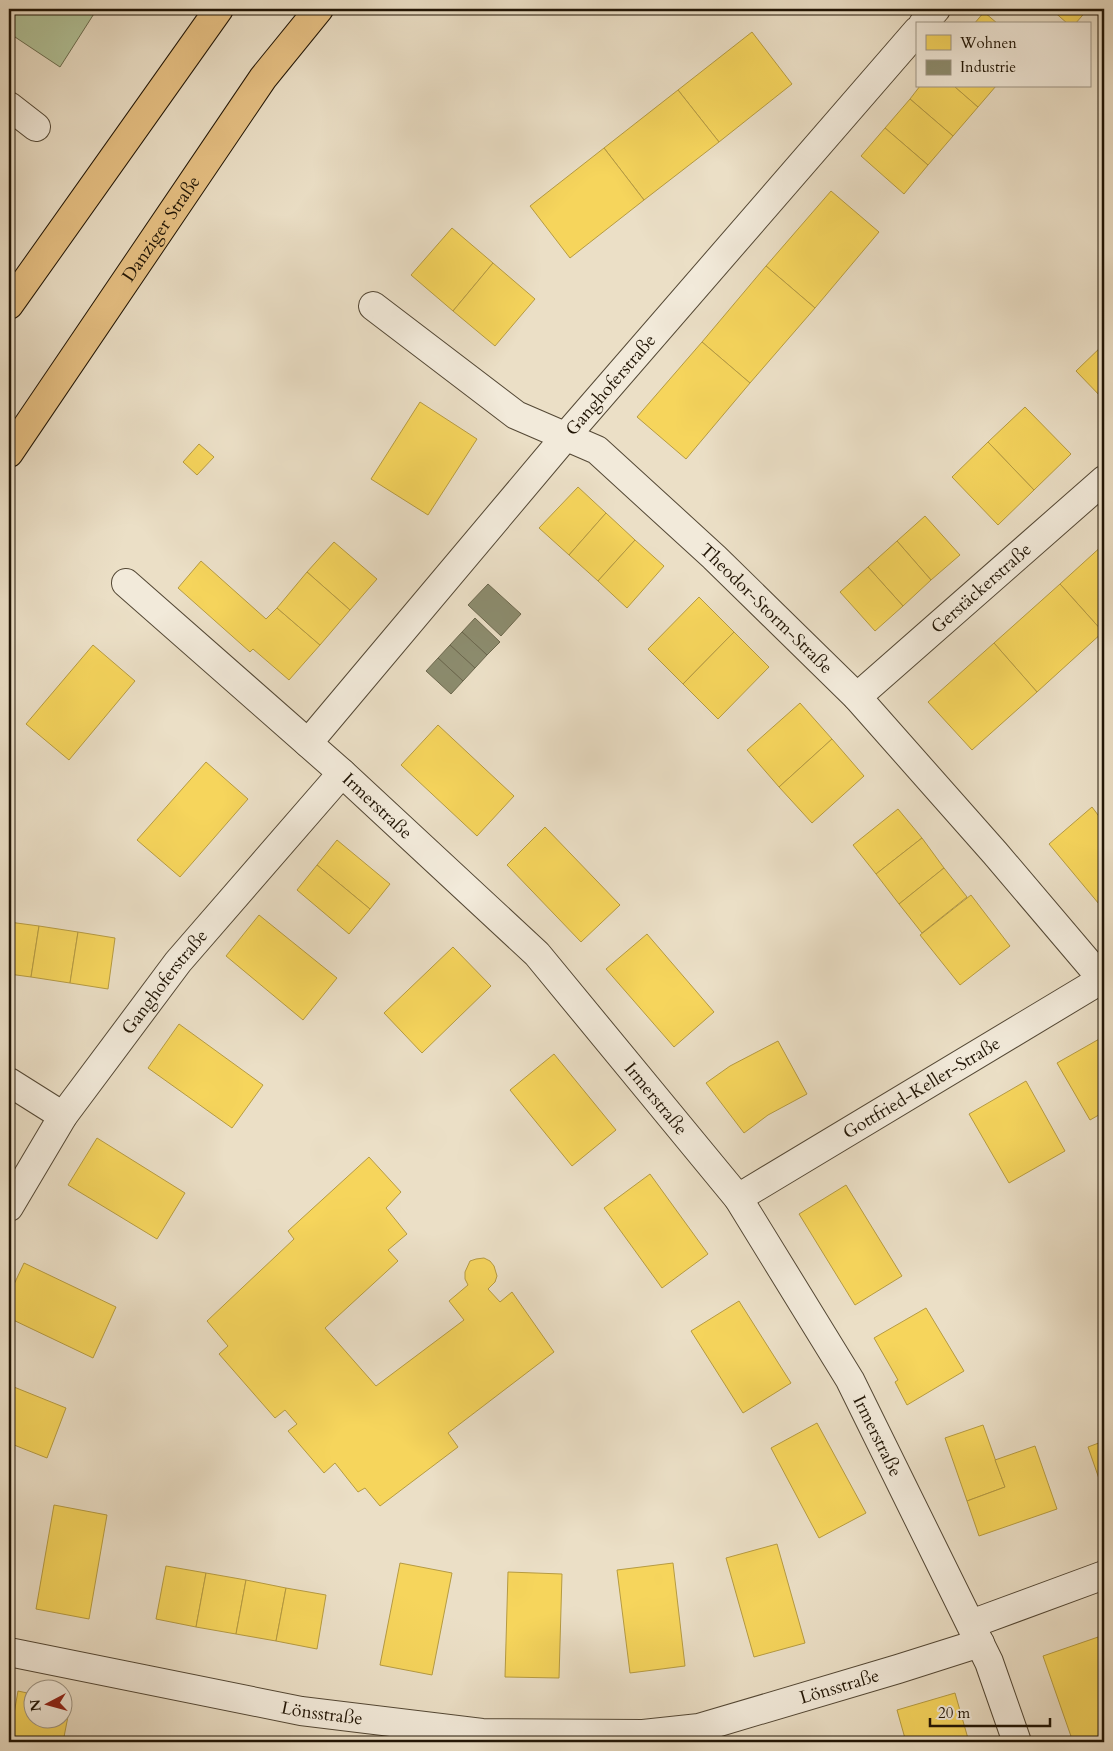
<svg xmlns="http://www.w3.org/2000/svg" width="1113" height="1751" font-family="Cardo,serif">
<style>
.green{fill:#b2c399;stroke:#6a6c4f}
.homes{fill:#f6d55c;stroke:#b69b42}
.industry{fill:#8c8c6e;stroke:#6c684e}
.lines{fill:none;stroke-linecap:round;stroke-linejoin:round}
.minor-casing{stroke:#544835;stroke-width:30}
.highway-casing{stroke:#211505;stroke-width:30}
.minor{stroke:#f2eada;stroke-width:28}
.highway{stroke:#e6c083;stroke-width:28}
.labels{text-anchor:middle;stroke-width:5;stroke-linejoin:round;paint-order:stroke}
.street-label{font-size:18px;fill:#211505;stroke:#f2eada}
</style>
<rect width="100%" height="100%" fill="#ebdfc6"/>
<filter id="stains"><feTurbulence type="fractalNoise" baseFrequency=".004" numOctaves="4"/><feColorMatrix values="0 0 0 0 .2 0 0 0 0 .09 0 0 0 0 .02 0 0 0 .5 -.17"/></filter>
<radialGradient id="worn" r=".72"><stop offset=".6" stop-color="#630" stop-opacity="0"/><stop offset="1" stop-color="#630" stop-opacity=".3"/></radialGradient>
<!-- green -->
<path class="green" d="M9 9H97L60 67 9 33Z"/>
<!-- homes -->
<g class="homes">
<path d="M1051 9H1088L1075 24H1068Z"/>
<path d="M984 12 998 24H974Z"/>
<path d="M752 32 792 84 719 142 678 90Z"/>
<path d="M920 86H954L978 107 953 136 910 99Z"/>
<path d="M954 86H996L978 107Z"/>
<path d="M678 90 719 142 644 200 604 148Z"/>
<path d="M910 99 953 136 928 165 885 128Z"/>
<path d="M885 128 928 165 904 194 861 156Z"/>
<path d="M604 148 644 200 570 258 530 206Z"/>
<path d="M831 191 879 232 815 308 766 266Z"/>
<path d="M452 228 493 263 453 311 411 275Z"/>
<path d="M493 263 535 299 495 346 453 311Z"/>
<path d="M766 266 815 308 750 383 702 342Z"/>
<path d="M702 342 750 383 686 459 637 417Z"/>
<path d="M1104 344V400L1076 371Z"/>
<path d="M420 402 477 439 428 515 371 479Z"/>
<path d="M1025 407 1071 454 1034 490 988 442Z"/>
<path d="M988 442 1034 490 998 525 952 477Z"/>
<path d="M199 444 214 457 197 475 183 462Z"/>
<path d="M578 487 606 513 569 555 539 528Z"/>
<path d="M606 513 635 540 598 581 569 555Z"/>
<path d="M925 516 960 555 931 580 897 541Z"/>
<path d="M635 540 664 566 627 608 598 581Z"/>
<path d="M897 541 931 580 903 606 868 567Z"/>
<path d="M334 542 377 579 350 610 307 572Z"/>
<path d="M1104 544V631L1103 632 1060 584Z"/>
<path d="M201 561 266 619 277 608 320 645 289 680 253 649 250 652 178 588Z"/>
<path d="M868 567 903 606 875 631 840 592Z"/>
<path d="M307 572 350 610 320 645 277 608Z"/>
<path d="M1060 584 1103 632 1037 692 994 643Z"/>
<path d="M699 597 734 632 683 684 648 649Z"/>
<path d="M734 632 769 667 718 719 683 684Z"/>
<path d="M994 643 1037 692 972 750 928 702Z"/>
<path d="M93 645 135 681 69 760 26 724Z"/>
<path d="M800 703 832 739 779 787 747 750Z"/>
<path d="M438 725 514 796 477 836 401 765Z"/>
<path d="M832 739 864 776 812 823 779 787Z"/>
<path d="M206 762 248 799 180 877 137 840Z"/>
<path d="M1092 807 1104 823V910L1049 844Z"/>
<path d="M898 809 922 838 876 874 853 845Z"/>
<path d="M545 827 620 905 581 942 507 865Z"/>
<path d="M922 838 944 868 899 904 876 874Z"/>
<path d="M337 840 390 884 370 909 317 865Z"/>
<path d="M317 865 370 909 349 934 297 890Z"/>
<path d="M944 868 967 897 922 933 899 904Z"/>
<path d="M971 895 1010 946 960 985 920 935Z"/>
<path d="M259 915 337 978 303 1020 226 956Z"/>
<path d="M9 922 39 926 31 977 9 974Z"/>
<path d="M39 926 78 932 70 983 31 977Z"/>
<path d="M78 932 115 938 108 989 70 983Z"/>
<path d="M647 934 714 1012 674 1047 606 969Z"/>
<path d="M453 947 491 986 422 1053 384 1013Z"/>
<path d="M179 1024 263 1085 232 1128 148 1068Z"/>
<path d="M1101 1038 1104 1044V1112L1090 1120 1057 1063Z"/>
<path d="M778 1041 807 1094 768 1115 744 1133 706 1083 730 1066Z"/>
<path d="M554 1054 616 1130 572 1166 510 1090Z"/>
<path d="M1026 1081 1065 1151 1009 1183 969 1114Z"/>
<path d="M97 1138 185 1193 157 1239 68 1185Z"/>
<path d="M369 1157 401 1192 386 1208 407 1234 388 1250 398 1261 325 1328 376 1386 464 1320 449 1301 468 1285 465 1279V1272L470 1261 476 1259 484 1258 490 1261 494 1266 497 1276 495 1282 488 1289 500 1302 512 1292 554 1352 448 1433 458 1447 380 1506 365 1488 358 1492 335 1463 324 1473 288 1431 297 1424 285 1410 275 1418 219 1354 228 1346 207 1321 294 1239 288 1231Z"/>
<path d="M650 1174 708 1254 662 1288 604 1208Z"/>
<path d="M846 1185 902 1276 855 1305 799 1214Z"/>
<path d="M24 1263 116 1307 93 1358 9 1318V1295Z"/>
<path d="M739 1301 791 1383 743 1413 691 1331Z"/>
<path d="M926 1308 964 1371 907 1405 895 1382 898 1380 874 1338Z"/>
<path d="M9 1385 66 1408 47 1458 9 1443Z"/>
<path d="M817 1423 866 1513 819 1538 771 1448Z"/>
<path d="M983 1425 1005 1487 967 1501 945 1438Z"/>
<path d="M1104 1441V1493L1088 1447Z"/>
<path d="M1035 1446 1057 1509 979 1536 967 1501 1005 1487 995 1460Z"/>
<path d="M54 1505 107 1515 89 1619 36 1609Z"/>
<path d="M777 1544 805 1643 754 1657 726 1558Z"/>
<path d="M400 1563 452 1573 432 1675 380 1665Z"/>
<path d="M673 1563 685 1666 630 1673 617 1570Z"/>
<path d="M166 1566 206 1573 196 1627 156 1619Z"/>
<path d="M508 1572 562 1574 559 1678 505 1677Z"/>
<path d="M206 1573 246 1580 236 1634 196 1627Z"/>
<path d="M246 1580 286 1588 276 1641 236 1634Z"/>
<path d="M286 1588 326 1595 317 1649 276 1641Z"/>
<path d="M1104 1635V1742H1073L1043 1656Z"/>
<path d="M18 1691 32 1694V1718H62V1700L71 1701 63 1742H9Z"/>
<path d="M955 1693 969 1742H906L897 1710Z"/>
<path d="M133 1738 156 1742H132Z"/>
</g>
<!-- industry -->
<g class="industry">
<path d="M488 584 521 614 501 636 468 605Z"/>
<path d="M475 618 500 642 487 655 462 632Z"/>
<path d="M462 632 487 655 475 668 450 645Z"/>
<path d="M450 645 475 668 463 681 438 658Z"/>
<path d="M438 658 463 681 451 694 426 671Z"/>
</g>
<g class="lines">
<defs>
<g id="minor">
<path d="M923 24 936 9"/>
<path d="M9 106 36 127"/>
<path id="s1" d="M373 306 516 415 597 450 714 557 857 697 995 853 1102 979"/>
<path id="s2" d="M126 583 342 773 537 954 738 1198 850 1380 989 1662 1017 1742"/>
<path id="s3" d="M857 697 1104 480"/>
<path id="s4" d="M308 743 566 436 917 31"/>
<path d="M9 1082 63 1116"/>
<path id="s5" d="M738 1198 1104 978"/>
<path id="s6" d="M9 1207 63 1116 178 962 342 773"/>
<path d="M971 1624 1104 1575"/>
<path id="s7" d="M9 1652 301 1711 482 1733 643 1734 699 1728 898 1669 980 1643"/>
</g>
<g id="highway">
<path d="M9 305 219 9"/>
<path id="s8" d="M9 453 263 78 319 9"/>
</g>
</defs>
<!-- minor casing -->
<use href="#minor" class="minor-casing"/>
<!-- highway casing -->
<use href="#highway" class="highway-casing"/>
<!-- minor -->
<use href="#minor" class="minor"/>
<!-- highway -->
<use href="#highway" class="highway"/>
</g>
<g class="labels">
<!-- street labels -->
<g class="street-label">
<text dy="6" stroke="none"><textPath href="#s8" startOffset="271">Danziger Straße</textPath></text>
<text dy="6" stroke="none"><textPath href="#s4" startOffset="469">Ganghoferstraße</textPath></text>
<text dy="6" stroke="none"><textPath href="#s3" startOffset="165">Gerstäckerstraße</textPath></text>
<text dy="6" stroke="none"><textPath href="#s1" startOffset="500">Theodor-Storm-Straße</textPath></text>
<text dy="6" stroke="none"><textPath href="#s2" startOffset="336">Irmerstraße</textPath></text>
<text dy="6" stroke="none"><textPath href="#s6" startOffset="274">Ganghoferstraße</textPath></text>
<text dy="6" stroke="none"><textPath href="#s5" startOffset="214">Gottfried-Keller-Straße</textPath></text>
<text dy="6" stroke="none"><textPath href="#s2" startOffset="741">Irmerstraße</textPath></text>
<text dy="6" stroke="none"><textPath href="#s2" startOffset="1146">Irmerstraße</textPath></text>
<text dy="6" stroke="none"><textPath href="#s7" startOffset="844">Lönsstraße</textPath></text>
<text dy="6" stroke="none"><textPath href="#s7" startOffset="319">Lönsstraße</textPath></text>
</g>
</g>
<!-- margin -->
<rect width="1113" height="1751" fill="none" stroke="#ebdfc6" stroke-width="30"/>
<rect x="10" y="10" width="1093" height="1731" fill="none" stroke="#211505" stroke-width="2.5"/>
<rect x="15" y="15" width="1083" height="1721" fill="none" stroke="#211505"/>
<!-- legend -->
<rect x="916" y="22" width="175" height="65" fill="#f2eada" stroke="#9e9585"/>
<rect x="926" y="35" width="25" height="15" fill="#f6d55c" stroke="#9e9585"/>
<text x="960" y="48" font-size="15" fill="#211505">Wohnen</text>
<rect x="926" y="60" width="25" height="15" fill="#8c8c6e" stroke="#9e9585"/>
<text x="960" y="72" font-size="15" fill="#211505">Industrie</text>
<!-- north arrow -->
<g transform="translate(48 1704) rotate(264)"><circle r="24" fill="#f2eada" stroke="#9e9585"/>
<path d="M0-4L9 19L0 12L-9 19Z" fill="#8f2418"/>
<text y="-8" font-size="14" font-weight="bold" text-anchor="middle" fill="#211505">N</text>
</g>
<!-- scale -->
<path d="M930 1718v8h120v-8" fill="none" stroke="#211505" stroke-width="2.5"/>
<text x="938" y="1718" font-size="15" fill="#211505" stroke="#f2eada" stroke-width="4" paint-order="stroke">20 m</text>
<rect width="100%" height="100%" filter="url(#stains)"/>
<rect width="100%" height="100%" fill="url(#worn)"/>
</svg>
